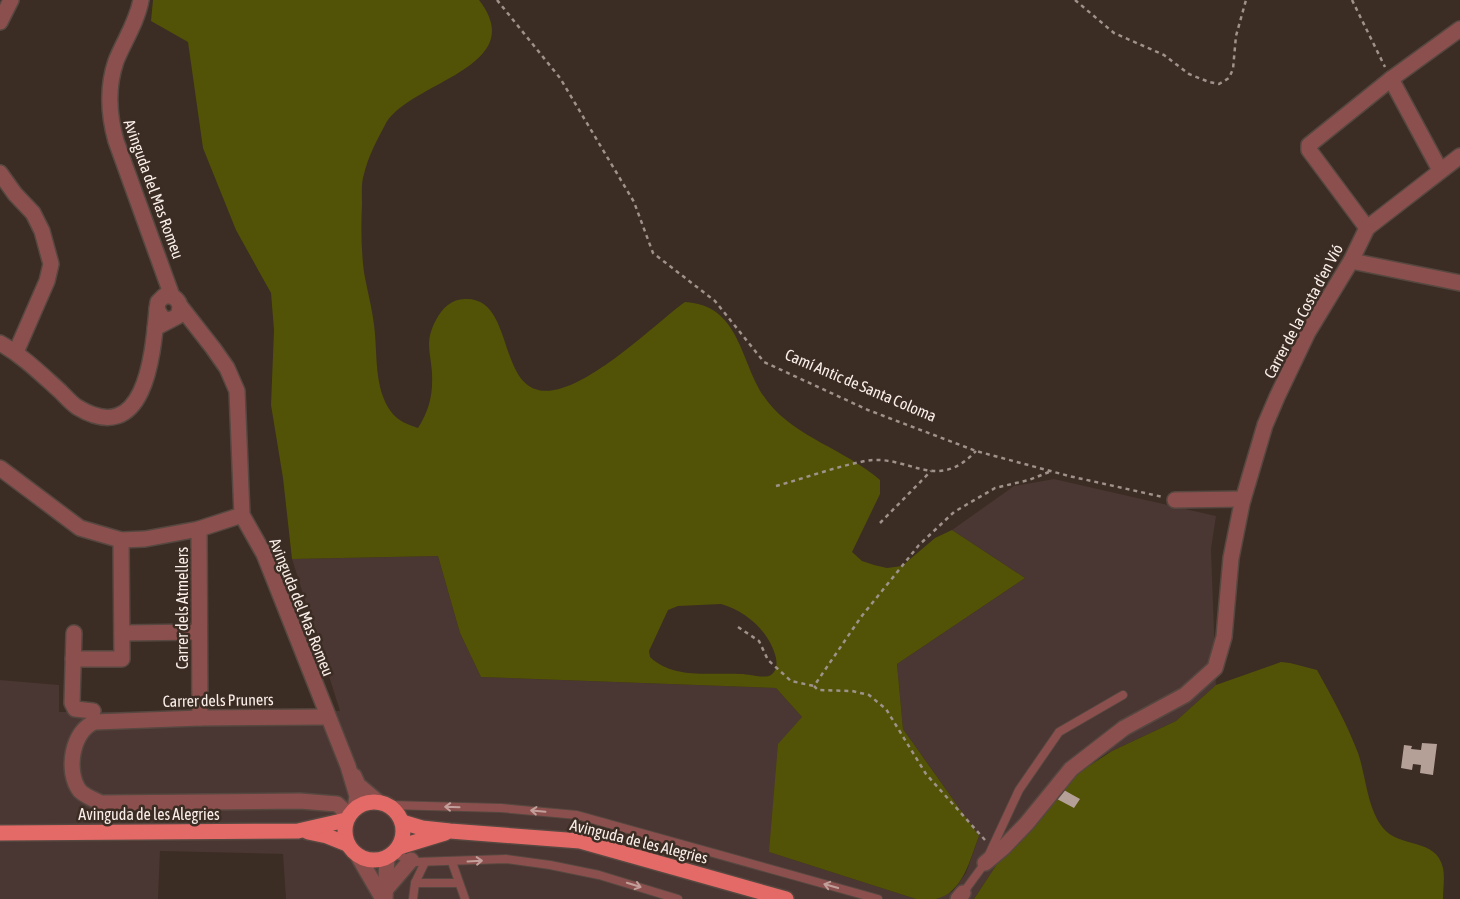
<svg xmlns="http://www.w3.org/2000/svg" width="1460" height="899" font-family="'Asap Condensed',sans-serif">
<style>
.industrial{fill:#4a3632}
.green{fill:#525306;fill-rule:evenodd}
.building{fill:#b5a098}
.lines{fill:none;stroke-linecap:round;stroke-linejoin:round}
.lane-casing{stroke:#564740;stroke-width:10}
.street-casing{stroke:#564740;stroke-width:18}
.primary-casing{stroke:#564740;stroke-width:18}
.path{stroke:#9f928b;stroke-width:2.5;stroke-dasharray:4 4;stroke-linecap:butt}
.lane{stroke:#8b504d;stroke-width:8}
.street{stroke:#8b504d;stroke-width:15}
.primary{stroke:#e36a67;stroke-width:15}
.oneway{stroke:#c29f9b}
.labels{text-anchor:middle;stroke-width:5;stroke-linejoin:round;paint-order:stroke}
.street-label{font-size:16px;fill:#f9eee9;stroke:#3b2c24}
</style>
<rect width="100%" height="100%" fill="#3b2c24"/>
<!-- industrial -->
<g class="industrial">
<path d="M1054 479 1216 516 1211 549 1216 685 1176 721 1112 751 1082 768 1044 806 997 864 974 899H936L953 891 966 873 979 836 903 729 897 664 1025 578 952 530 1014 486Z"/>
<path d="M438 556 460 633 481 677 776 688 802 717 769 852 916 899H286L283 854 160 851 158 899H0V680L59 685V712L340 711 292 559Z"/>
</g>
<!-- green -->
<g class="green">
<path d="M153 0H479C532 68 407 82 385 125 377 140 368 157 364 174 361 183 362 194 362 204 361 227 361 249 364 272 367 290 372 307 374 325 378 353 373 388 392 413 398 421 409 425 418 428 429 411 433 395 432 374 431 352 424 342 436 320 442 308 452 299 465 299 511 297 499 376 535 389 575 404 654 324 685 302 743 305 740 368 768 402 795 437 846 450 880 480V494L852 552 862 561 874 565 887 568 902 566 935 538 952 530 1025 578 897 664 903 729 979 836C970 859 963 893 936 899 930 899 922 899 916 899L769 852 778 744 802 717 776 688 481 677 460 633 438 556 292 559 283 478 271 405 274 330 271 293 236 230 203 148 188 42 151 21ZM721 604C746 611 770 632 776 658 777 664 777 671 771 675 765 679 749 674 741 674 711 672 674 680 650 657L649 651 668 610 678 606Z"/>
<path d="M1281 662 1290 663 1317 670C1332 697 1347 724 1358 753 1366 776 1367 808 1383 828 1400 849 1436 837 1443 868 1445 878 1443 889 1443 899H974L997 864 1066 781 1112 751 1176 721 1216 685Z"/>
</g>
<!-- building -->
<g class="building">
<path d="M1422 743 1437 744 1433 775 1420 773 1421 765 1413 764 1412 770 1401 768 1404 745 1412 746 1411 749 1421 750Z"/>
<path d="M1062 789 1080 799 1074 808 1057 799Z"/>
</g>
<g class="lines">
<defs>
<g id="lane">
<path d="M389 805 501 808 577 815 878 899"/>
<path d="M393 853 415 862 506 859 550 865 599 875 678 899"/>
<path d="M452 862 465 899"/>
<path d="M415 883H458"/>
<path d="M963 893 985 863 1019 790 1059 732 1123 695"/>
<path d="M413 899 415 883 425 862"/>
</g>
<g id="street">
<path d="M141 0C137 22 124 41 116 61 107 87 109 116 116 141L172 296"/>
<path d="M0 22 11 0"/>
<path d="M1391 79 1440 170"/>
<path d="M0 173 15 194 33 213 42 231 51 264 47 281 16 352"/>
<path d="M1367 228 1309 150V145L1391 79 1460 29"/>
<path d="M1351 261 1460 283"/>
<path d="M181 307 213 348 227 368 237 391 242 515 264 554 348 766 357 796 355 808"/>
<path d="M155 328 178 316C181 306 181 302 172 296H164L158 302 157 309 162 318 170 320"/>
<path d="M0 343C23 356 41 374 60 391 65 396 71 403 77 407 146 449 153 353 157 309"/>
<path d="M0 468 80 528 121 540 145 539 199 529 242 515"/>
<path d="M1175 500 1243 499"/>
<path d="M199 529 200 718"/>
<path d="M74 633 72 703 75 709 93 711"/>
<path d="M122 633 199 632"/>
<path d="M73 659H122L121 540"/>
<path d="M328 717 200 718 95 722C72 730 65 772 80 791 85 796 95 800 101 803L300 801 337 804 349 815"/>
<path d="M354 776 358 785 377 801"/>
<path d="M358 856 383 899"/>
<path d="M985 863 1003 848 1027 823 1071 769 1124 728 1185 695 1215 668 1224 637 1231 558 1242 503 1265 425 1277 397 1308 332 1351 261 1367 228 1460 156"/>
<path d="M386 889 411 860"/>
<path d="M385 899 387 858"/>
<path d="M958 899 963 893"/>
</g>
<g id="primary">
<circle cx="374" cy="831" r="29"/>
<path d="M402 822 422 828 450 831 580 841 786 899"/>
<path d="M308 832 327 836 347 844"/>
<path d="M0 833 298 831 346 820"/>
<path d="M399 847 445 833"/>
</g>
</defs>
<!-- lane casing -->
<use href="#lane" class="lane-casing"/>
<!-- street casing -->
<use href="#street" class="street-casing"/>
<!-- primary casing -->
<use href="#primary" class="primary-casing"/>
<!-- path -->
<g class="path">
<path d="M497 0 560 78 634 202 653 253 715 301 764 362 868 410 976 451 1069 476 1163 497"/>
<path d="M1075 0 1114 33 1164 55 1189 74 1209 82 1219 84 1229 78 1233 69 1236 36 1246 0"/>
<path d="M1352 0 1385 67"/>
<path d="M776 486C805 478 835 467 865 461 908 453 936 494 976 451"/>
<path d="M880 523 931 471"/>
<path d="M738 627 759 641 768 660 791 681 814 686"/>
<path d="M985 840 926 774 886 709 869 695 852 691 818 690 814 686 861 617 919 545 954 512 995 488 1029 480 1049 472"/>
</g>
<!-- lane -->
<use href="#lane" class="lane"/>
<!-- street -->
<use href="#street" class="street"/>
<!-- primary -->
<use href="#primary" class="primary"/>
</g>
<!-- one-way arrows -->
<defs><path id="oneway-shaft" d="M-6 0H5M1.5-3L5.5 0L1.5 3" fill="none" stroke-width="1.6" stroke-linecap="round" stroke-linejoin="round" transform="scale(1.25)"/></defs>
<g class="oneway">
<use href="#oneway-shaft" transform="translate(452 807) rotate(-178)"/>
<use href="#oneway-shaft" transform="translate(538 811) rotate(-175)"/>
<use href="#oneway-shaft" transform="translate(475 861) rotate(-3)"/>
<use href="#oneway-shaft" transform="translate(634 885) rotate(17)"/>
<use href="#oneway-shaft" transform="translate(831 886) rotate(-164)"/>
</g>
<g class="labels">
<!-- street labels -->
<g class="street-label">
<text transform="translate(154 189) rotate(70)" y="6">Avinguda del Mas Romeu</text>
<text transform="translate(1303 311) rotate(-62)" y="6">Carrer de la Costa d'en Vió</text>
<text transform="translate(861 385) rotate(23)" y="6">Camí Antic de Santa Coloma</text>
<text transform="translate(302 607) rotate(68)" y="6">Avinguda del Mas Romeu</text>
<text transform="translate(182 608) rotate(-90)" y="6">Carrer dels Atmellers</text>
<text transform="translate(218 700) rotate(-1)" y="6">Carrer dels Pruners</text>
<text x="149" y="820">Avinguda de les Alegries</text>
<text transform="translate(639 841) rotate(14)" y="6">Avinguda de les Alegries</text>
</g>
</g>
</svg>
